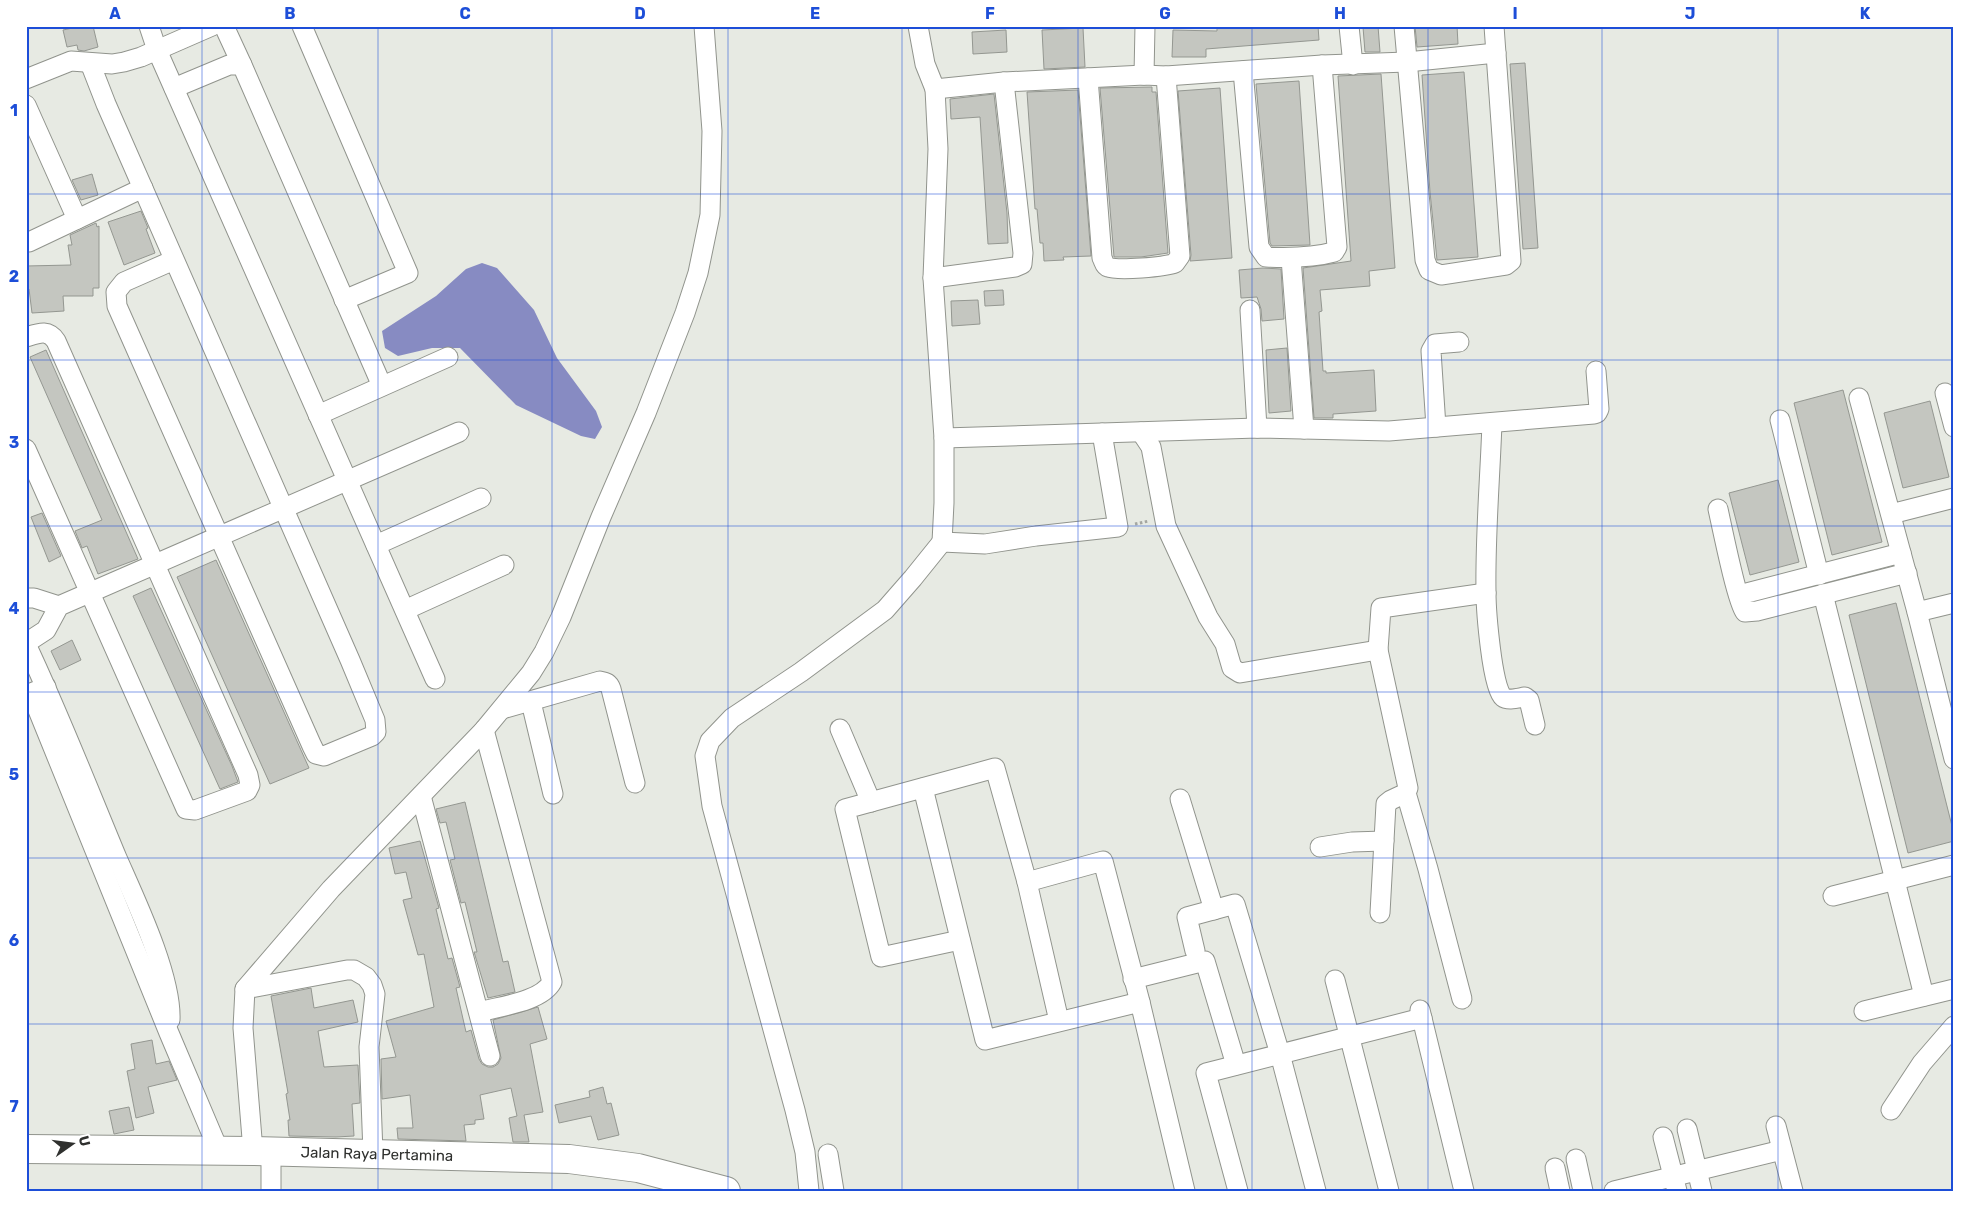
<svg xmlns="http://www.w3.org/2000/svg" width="1980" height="1217" font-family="Rubik,sans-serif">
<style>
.water{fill:#878bc2}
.building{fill:#c4c6c0;stroke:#949791}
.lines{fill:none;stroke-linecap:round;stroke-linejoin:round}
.minor-casing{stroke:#91948d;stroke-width:21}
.primary-casing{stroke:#91948d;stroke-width:30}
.path{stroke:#a4a6a1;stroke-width:3;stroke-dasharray:2.5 2.5;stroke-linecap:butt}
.minor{stroke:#fff;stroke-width:19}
.primary{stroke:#fff;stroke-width:28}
.grid{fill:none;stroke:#1d4ed8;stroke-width:1;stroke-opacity:0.55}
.labels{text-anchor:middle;stroke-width:4.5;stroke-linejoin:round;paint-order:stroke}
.street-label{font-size:15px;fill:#2f302e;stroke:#fff}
.neatline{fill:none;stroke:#1d4ed8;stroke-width:2}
.grid-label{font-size:16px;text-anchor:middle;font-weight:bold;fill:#1d4ed8}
</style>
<rect width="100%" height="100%" fill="#e7eae3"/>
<!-- water -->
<path class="water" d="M482 263 497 268 534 310 557 358 596 411 602 427 595 439 581 436 516 405 460 348H432L398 356 385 348 382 331 436 296 466 269Z"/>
<!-- building -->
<g class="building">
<path d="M82 26H93L98 47 84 51 78 50 77 45 67 47 63 30Z"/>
<path d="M1232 26H1318L1319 40 1206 49V57H1172L1173 30 1217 31V27Z"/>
<path d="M1378 26 1380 52H1365L1363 27Z"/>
<path d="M1415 26H1457L1458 44 1417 47Z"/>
<path d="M1083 28 1085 67 1044 69 1042 30Z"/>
<path d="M1006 30 1007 52 973 54 972 32Z"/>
<path d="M1525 63 1538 248 1523 249 1510 64Z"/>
<path d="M1464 72 1478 257 1437 260 1430 192 1422 75Z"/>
<path d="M1381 74 1395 268 1369 271 1370 286 1320 290 1322 311 1319 312 1323 371H1326V373L1374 370 1376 411 1333 414V418H1314L1303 268 1351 261 1338 76Z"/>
<path d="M1299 81 1310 245 1272 246 1270 243 1256 84Z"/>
<path d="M1152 87V92H1156L1168 253 1141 257H1114L1100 88Z"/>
<path d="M1220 88 1232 258 1190 261 1191 255 1178 91Z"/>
<path d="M1078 90 1091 256 1063 257 1064 260 1044 261 1043 243H1040L1037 209H1035L1027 92Z"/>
<path d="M994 94 1007 213 1008 243 988 244 980 117 951 119 950 99Z"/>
<path d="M92 174 98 195 81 200 72 180Z"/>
<path d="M141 211 148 228 146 229 155 253 124 265 108 222Z"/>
<path d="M96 223 97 227 99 226V288H93V296H63L64 311 32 313 29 289 26 288V266L71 265 68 245H72L70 235Z"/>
<path d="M1263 268 1281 269 1284 319 1262 321 1261 309 1257 297 1241 298 1239 270Z"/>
<path d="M1003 290 1004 305 985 306 984 291Z"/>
<path d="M978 300 980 324 952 326 951 301Z"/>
<path d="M1287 348 1291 411 1269 413 1266 350Z"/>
<path d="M46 350 138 559 98 574 87 546 82 548 75 531 102 520 30 357Z"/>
<path d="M1843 390 1882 542 1832 555 1794 403Z"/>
<path d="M1930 401 1949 477 1903 488 1884 413Z"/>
<path d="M1778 480 1799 562 1750 575 1729 493Z"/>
<path d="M42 513 61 556 49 562 31 517Z"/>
<path d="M216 560 309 768 270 784 177 577Z"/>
<path d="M151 588 232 766 238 782 220 789 133 596Z"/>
<path d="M1896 603 1954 834V841L1908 853 1849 615Z"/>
<path d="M72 640 81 660 60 670 51 651Z"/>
<path d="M465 802 503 962 508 961 515 992 488 998 474 952H477L465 902 461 903 450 860 455 859 446 822 440 823 436 809Z"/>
<path d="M420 841 439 908 436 909 448 959 452 958 460 987 456 988 466 1032 471 1030 479 1059 482 1064 488 1067H493L498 1064 501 1058 493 1020 538 1007 547 1039 530 1044 543 1112 524 1115 529 1142H513L509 1118 517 1116 511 1088 480 1095 484 1119 475 1120V1124L464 1125 466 1141 398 1139 397 1128H413L410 1095 382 1099 381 1059 396 1057 386 1021 434 1007 424 954 418 955 403 900 412 898 406 872 395 874 389 848Z"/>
<path d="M311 988 314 1008 353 1000 358 1022 318 1031 324 1067 358 1065 360 1103 352 1104 354 1136 336 1137 289 1136 288 1120H290L286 1094 288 1093 271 996Z"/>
<path d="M152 1040 156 1064 169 1061 177 1080 148 1087 154 1113 136 1118 127 1071 135 1069 131 1044Z"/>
<path d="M603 1087 607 1104 611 1103 619 1135 598 1140 591 1116 559 1123 555 1105 590 1097 589 1091Z"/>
<path d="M129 1107 134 1130 114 1134 109 1111Z"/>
</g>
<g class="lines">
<defs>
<g id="minor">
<path d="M149 26 157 50 435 679"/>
<path d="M224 26 242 65"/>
<path d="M302 26 408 273 344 300"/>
<path d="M918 26 925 64 935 89 1004 82 1144 75 1166 76 1322 65 1407 62 1496 53"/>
<path d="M1349 26 1353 65"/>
<path d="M1404 26 1425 260 1429 270 1441 275 1506 265 1511 261 1494 26"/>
<path d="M90 63 106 104 350 660 375 720 376 732 372 736 324 756 316 754 312 746 117 306 116 292 124 282 174 260"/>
<path d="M1243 71 1259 247 1266 257C1289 258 1312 258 1334 252L1337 247 1322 65"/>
<path d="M1144 75 1145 26"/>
<path d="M1088 78 1102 258C1104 261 1104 266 1108 267 1118 271 1165 267 1175 263L1180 256 1166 76"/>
<path d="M26 79 71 61 112 64 124 62 141 57 212 26"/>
<path d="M174 88 229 65H242L382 386"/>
<path d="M935 89 938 149 933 278 1015 267 1022 264 1023 253 1004 82"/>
<path d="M26 105 77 219"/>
<path d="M29 242 143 188"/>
<path d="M1291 258 1304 429"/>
<path d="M933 278 944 438V503L942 542 985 544 1036 536 1118 527 1102 433"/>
<path d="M1250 310 1257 428"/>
<path d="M26 337C39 333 48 329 56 341L248 775 250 785 247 791 195 810 186 809 26 449"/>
<path d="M1945 393 1954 427"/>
<path d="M1859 398 1917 612 1954 759"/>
<path d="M318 415 448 357"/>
<path d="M1780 420 1819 575"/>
<path d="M1492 423C1490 479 1485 536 1486 592 1486 609 1492 689 1503 697 1508 701 1518 698 1525 697L1529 700 1535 725"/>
<path d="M1436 427 1431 351 1435 344 1459 342"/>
<path d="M1141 432 1151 447 1166 526 1208 617 1225 644 1232 668 1240 673 1378 650"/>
<path d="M944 438 1257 428 1389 431 1594 414 1597 413 1599 409 1596 371"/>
<path d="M1718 509C1722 527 1737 602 1745 612L1757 611 1907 573"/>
<path d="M1891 514 1954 498"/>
<path d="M376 545 481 498"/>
<path d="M1823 594 1924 996"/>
<path d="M1739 595 1901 553"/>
<path d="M26 598H34L59 606"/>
<path d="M405 610 504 565"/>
<path d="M1917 612 1954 603"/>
<path d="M26 643 46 630 59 606 459 432"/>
<path d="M26 644C59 714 87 786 117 858 135 899 172 976 170 1020"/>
<path d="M46 687 31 693 169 1033 219 1151"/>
<path d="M531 702 553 794"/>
<path d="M502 709 600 681C606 682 609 683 611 689L635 783"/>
<path d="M840 729 871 802"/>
<path d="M923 788 985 1040 1140 1002"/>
<path d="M1406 793 1428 869 1462 999"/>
<path d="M421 796 490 1056"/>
<path d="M1180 799 1214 910"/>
<path d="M1320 847 1352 842 1384 841"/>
<path d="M1027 882 1103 861 1140 1002 1185 1191"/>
<path d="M1833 896 1954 865"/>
<path d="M1380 913 1386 804 1391 800 1406 793 1408 788 1378 650 1381 608 1486 593"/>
<path d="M960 940 881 957 845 809 995 768 1027 882 1059 1021"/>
<path d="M1195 951 1187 917 1235 904 1280 1054 1316 1191"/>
<path d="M1133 979 1205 961 1236 1065"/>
<path d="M1335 980 1389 1191"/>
<path d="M245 989 347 970H354L366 977 372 985 375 994 369 1047 373 1153"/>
<path d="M1420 1010 1464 1191"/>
<path d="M1864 1011 1954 989"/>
<path d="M479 1012C500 1006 541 1002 552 982L484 730"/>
<path d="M1891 1110 1922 1063 1954 1026"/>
<path d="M1776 1126 1793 1191"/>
<path d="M1687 1129 1702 1191"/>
<path d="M1663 1137 1677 1191"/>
<path d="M253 1151 243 1028 245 989 331 889 484 730 531 673 544 652 561 617 601 517 646 413 685 313 698 273 710 215 712 131 704 26"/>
<path d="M271 1151V1191"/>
<path d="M828 1154 834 1191"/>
<path d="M1576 1159 1583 1191"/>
<path d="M1555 1168 1560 1191"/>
<path d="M809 1191 805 1152 795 1110 712 806 705 756 710 741 732 718 801 672 885 610 913 578 942 542"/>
<path d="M1238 1191 1206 1073 1422 1018"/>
<path d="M1614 1191 1782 1150"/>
</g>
<g id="primary">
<path id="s1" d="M26 1149 253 1151 569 1159 638 1168 726 1191"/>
</g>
</defs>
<!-- minor casing -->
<use href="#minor" class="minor-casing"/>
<!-- primary casing -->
<use href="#primary" class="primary-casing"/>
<!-- path -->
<path class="path" d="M1135 524 1149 521"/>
<!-- minor -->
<use href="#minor" class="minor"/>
<!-- primary -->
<use href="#primary" class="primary"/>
</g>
<!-- grid -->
<path class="grid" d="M202 26V1191M378 26V1191M552 26V1191M728 26V1191M902 26V1191M1078 26V1191M1252 26V1191M1428 26V1191M1602 26V1191M1778 26V1191M26 194H1954M26 360H1954M26 526H1954M26 692H1954M26 858H1954M26 1024H1954"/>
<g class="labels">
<!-- street labels -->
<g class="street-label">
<text dy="5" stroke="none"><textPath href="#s1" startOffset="351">Jalan Raya Pertamina</textPath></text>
</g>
</g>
<!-- border -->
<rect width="1980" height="1217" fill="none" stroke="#ffffff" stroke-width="55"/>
<!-- north arrow -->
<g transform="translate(72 1144) rotate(76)" stroke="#ffffff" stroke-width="4" paint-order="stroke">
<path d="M0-4L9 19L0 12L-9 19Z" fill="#2f302e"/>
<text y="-8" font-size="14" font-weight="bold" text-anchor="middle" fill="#2f302e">U</text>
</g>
<rect x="28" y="28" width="1924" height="1162" class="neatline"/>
<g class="grid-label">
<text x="115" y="19">A</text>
<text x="290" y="19">B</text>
<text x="465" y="19">C</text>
<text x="640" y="19">D</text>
<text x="815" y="19">E</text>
<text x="990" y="19">F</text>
<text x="1165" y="19">G</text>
<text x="1340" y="19">H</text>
<text x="1515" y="19">I</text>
<text x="1690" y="19">J</text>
<text x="1865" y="19">K</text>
<text x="14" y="116">1</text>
<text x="14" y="282">2</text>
<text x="14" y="448">3</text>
<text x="14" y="614">4</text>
<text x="14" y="780">5</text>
<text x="14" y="946">6</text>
<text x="14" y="1112">7</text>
</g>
</svg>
